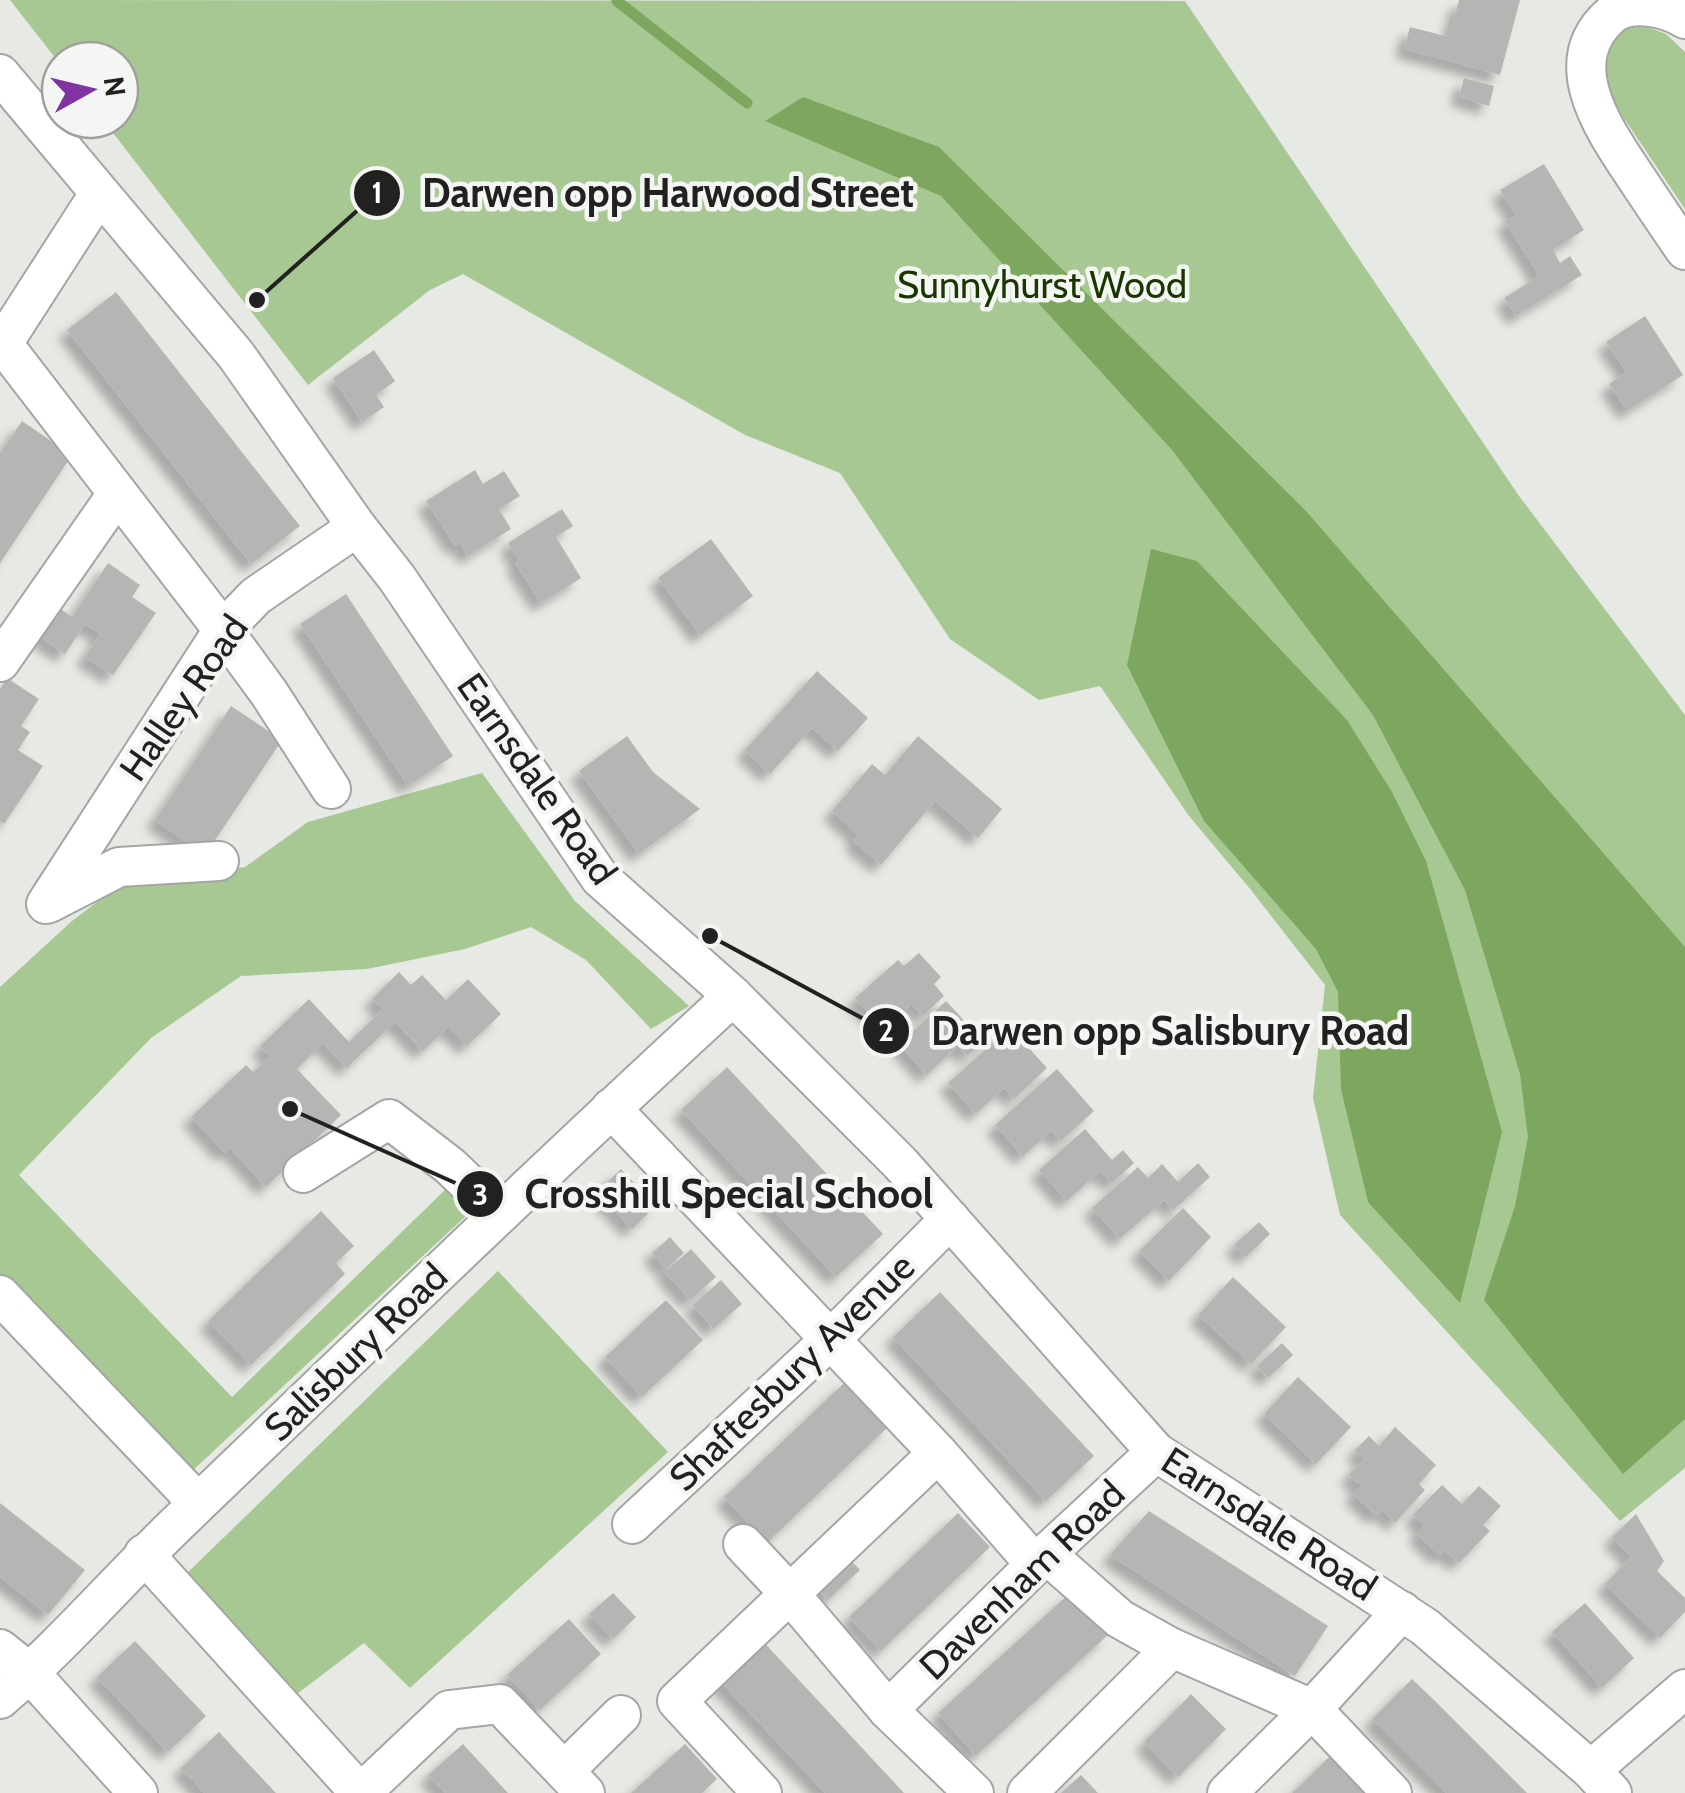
<svg xmlns="http://www.w3.org/2000/svg" width="1685" height="1793" font-family="Cabin,sans-serif">
<style>
.green{fill:#a8c893}
.water{fill:#7da75e}
.lines{fill:none;stroke-linecap:round;stroke-linejoin:round}
.stream{stroke:#7da75e;stroke-width:11}
.building{fill:#b4b6b3;filter:url(#shadow)}
.minor-casing{stroke:#a4a6a3;stroke-width:42}
.minor{stroke:#fff;stroke-width:38}
.labels{text-anchor:middle;stroke-width:9;stroke-linejoin:round;paint-order:stroke}
.park-label{font-size:38px;fill:#1b3500;stroke:#f4f6f3}
.street-label{font-size:38px;fill:#212120;stroke:#f4f6f3}
.leader{fill:none;stroke:#212120;stroke-width:4}
.callout-dot{fill:#212120;stroke:#f4f6f3;stroke-width:4}
.mark-label{font-size:30px;text-anchor:middle;font-weight:bold;fill:#fff}
.callout-label{font-size:40px;text-anchor:middle;font-weight:bold;fill:#212120;stroke:#f4f6f3;stroke-width:9;stroke-linejoin:round;paint-order:stroke}
</style>
<defs>
<filter id="shadow"><feDropShadow dx="-9" dy="9" stdDeviation="5" flood-color="#0004"/></filter>
</defs>
<rect width="100%" height="100%" fill="#e7e9e5"/>
<!-- green -->
<g class="green">
<path d="M10 0 1185 1 1519 496 1685 715V1468L1620 1521 1340 1215 1313 1098 1325 985 1251 890 1189 816 1100 686 1039 700 950 639 840 473 745 435 463 274 430 290 308 385 103 120H120V60H60V64Z"/>
<path d="M1645 26 1666 34 1685 52V209L1603 87 1596 54 1620 30Z"/>
<path d="M482 773 575 901 689 1006 651 1029 586 960 531 927 465 949 367 969 241 976 151 1038 19 1175 232 1397 447 1188 469 1213 189 1474 0 1278V987L72 921 119 885 245 867 308 822Z"/>
<path d="M498 1271 668 1452 410 1688 364 1643 293 1697 181 1579Z"/>
</g>
<!-- water -->
<g class="water">
<path d="M803 97 939 147 1306 511 1685 947V1419L1623 1474 1484 1300 1515 1206 1528 1137 1520 1074 1465 890 1373 715 1172 450 941 196 765 121Z"/>
<path d="M1151 549 1197 561 1347 720 1392 792 1426 861 1502 1132 1460 1303 1368 1202 1341 1089 1338 992 1316 949 1204 821 1127 665Z"/>
</g>
<g class="lines">
<!-- stream -->
<path class="stream" d="M617 1 747 103"/>
</g>
<!-- building -->
<g class="building">
<path d="M1459 0H1520L1500 75 1404 49 1410 27 1449 37Z"/>
<path d="M1464 78 1494 86 1489 106 1459 97Z"/>
<path d="M1544 164 1584 230 1553 250 1560 263 1570 256 1582 275 1516 316 1504 298 1539 276 1505 221 1516 215 1500 190Z"/>
<path d="M116 292 300 526 251 564 67 330Z"/>
<path d="M1645 316 1683 375 1627 411 1609 384 1627 372 1606 342Z"/>
<path d="M374 350 395 381 376 395 384 407 362 422 333 378Z"/>
<path d="M22 421 72 455 0 563V453Z"/>
<path d="M475 470 483 484 504 471 520 496 499 509 511 529 468 556 460 543 455 546 426 501Z"/>
<path d="M562 509 573 526 556 537 581 578 541 603 515 563 519 560 508 543Z"/>
<path d="M711 539 753 596 700 635 658 578Z"/>
<path d="M108 563 140 585 132 597 156 613 113 675 85 657 100 634 85 624 65 654 38 636 58 607 72 617Z"/>
<path d="M346 594 453 756 408 786 300 624Z"/>
<path d="M817 671 868 718 838 751 812 728 770 774 745 750Z"/>
<path d="M7 678 39 699 21 726 30 732 18 750 43 766 4 824 0 821V689Z"/>
<path d="M231 706 282 740 205 855 155 820Z"/>
<path d="M627 736 653 772 700 809 639 854 579 771Z"/>
<path d="M918 736 1002 809 978 838 935 801 881 865 853 841 858 835 832 811 872 764 885 775Z"/>
<path d="M919 953 941 977 934 984 944 996 923 1016 912 1004 884 1030 855 998 898 960 904 966Z"/>
<path d="M399 972 411 985 422 975 446 1000 468 979 501 1014 467 1046 448 1027 423 1051 395 1022 347 1068 323 1043 297 1069 341 1115 266 1187 230 1148 225 1153 191 1117 246 1065 253 1072 270 1057 260 1046 309 999 349 1042 383 1009 372 999Z"/>
<path d="M946 1001 973 1030 981 1023 991 1035 967 1056 958 1046 927 1075 899 1044Z"/>
<path d="M1010 1027 1047 1068 1014 1099 1004 1088 976 1114 948 1083Z"/>
<path d="M727 1067 883 1234 836 1277 681 1110Z"/>
<path d="M1057 1069 1094 1111 1061 1141 1051 1131 1023 1156 995 1125Z"/>
<path d="M1085 1129 1112 1160 1123 1150 1134 1163 1112 1183 1100 1171 1067 1201 1039 1170Z"/>
<path d="M1198 1163 1210 1177 1173 1210 1164 1200 1120 1239 1092 1208 1138 1167 1148 1178 1162 1164 1178 1182Z"/>
<path d="M621 1169 656 1206 632 1229 597 1192Z"/>
<path d="M1183 1208 1211 1237 1169 1281 1139 1251Z"/>
<path d="M321 1211 354 1246 336 1263 345 1274 251 1365 208 1321Z"/>
<path d="M1259 1222 1270 1234 1246 1257 1234 1245Z"/>
<path d="M670 1237 684 1253 666 1269 652 1253Z"/>
<path d="M691 1249 716 1277 690 1300 665 1272Z"/>
<path d="M1233 1277 1286 1327 1251 1364 1198 1315Z"/>
<path d="M721 1280 742 1304 713 1329 693 1305Z"/>
<path d="M940 1292 1094 1456 1046 1501 893 1337Z"/>
<path d="M666 1300 703 1340 642 1397 605 1357Z"/>
<path d="M1282 1343 1293 1355 1268 1378 1257 1366Z"/>
<path d="M1298 1377 1351 1427 1316 1464 1264 1414Z"/>
<path d="M847 1380 890 1425 767 1543 724 1497Z"/>
<path d="M1395 1427 1436 1465 1419 1484 1425 1490 1395 1523 1382 1510 1377 1516 1353 1494 1361 1486 1349 1475 1364 1459 1355 1450 1369 1436 1379 1446Z"/>
<path d="M1442 1485 1462 1504 1479 1486 1501 1506 1483 1525 1490 1531 1459 1563 1445 1551 1440 1556 1417 1534 1424 1526 1413 1515Z"/>
<path d="M0 1503 85 1570 48 1615 0 1577Z"/>
<path d="M1149 1511 1328 1626 1295 1676 1110 1555Z"/>
<path d="M958 1513 990 1547 881 1651 849 1617Z"/>
<path d="M1636 1514 1664 1561 1657 1571 1685 1598V1612L1660 1638 1605 1584 1631 1557 1612 1537Z"/>
<path d="M844 1553 860 1570 828 1600 812 1583Z"/>
<path d="M1071 1592 1109 1634 976 1756 938 1713Z"/>
<path d="M613 1593 636 1617 613 1639 589 1614Z"/>
<path d="M1585 1603 1634 1658 1602 1688 1552 1632Z"/>
<path d="M569 1619 601 1654 540 1710 507 1675Z"/>
<path d="M758 1636 904 1793H825L715 1676Z"/>
<path d="M135 1641 206 1716 168 1752 97 1677Z"/>
<path d="M1412 1679 1434 1700 1527 1793H1446L1372 1719Z"/>
<path d="M1191 1694 1226 1729 1178 1777 1144 1742Z"/>
<path d="M219 1732 242 1757 276 1793H204L181 1768Z"/>
<path d="M463 1744 496 1780 508 1793H445L428 1775Z"/>
<path d="M685 1744 717 1779 702 1793H631Z"/>
<path d="M1333 1753 1371 1793H1292L1314 1772Z"/>
<path d="M1081 1775 1098 1793H1061Z"/>
</g>
<g class="lines">
<defs>
<g id="minor">
<path d="M1685 19C1666 7 1632 0 1612 14 1555 63 1606 132 1637 179 1653 203 1669 227 1685 250"/>
<path d="M0 74 236 355 357 527 397 578 600 878 733 996 900 1163 1156 1452 1425 1627 1591 1770 1612 1793"/>
<path d="M3 344 223 630 269 693 331 789"/>
<path d="M0 348 99 194"/>
<path d="M0 662 117 494"/>
<path d="M49 903 119 867 219 861"/>
<path d="M46 904 223 630 256 596 357 527"/>
<path d="M611 1108 938 1453 1035 1564"/>
<path d="M303 1173 389 1119 450 1166 500 1214"/>
<path d="M0 1295 198 1503"/>
<path d="M632 1524 831 1339 950 1219"/>
<path d="M743 1544 790 1594 888 1710 974 1793"/>
<path d="M144 1554 360 1793"/>
<path d="M1046 1554 1120 1619 1172 1648 1312 1709 1392 1793"/>
<path d="M0 1649 30 1673 138 1793"/>
<path d="M0 1699C65 1643 121 1577 183 1518 365 1343 547 1167 733 996"/>
<path d="M888 1710 1046 1554 1156 1452"/>
<path d="M1591 1770 1685 1689"/>
<path d="M564 1771 621 1715"/>
<path d="M361 1793 449 1710 500 1704 585 1793"/>
<path d="M762 1793 677 1701 938 1453"/>
<path d="M1027 1793 1172 1648"/>
<path d="M1227 1793 1312 1709 1402 1611"/>
</g>
</defs>
<!-- minor casing -->
<use href="#minor" class="minor-casing"/>
<!-- minor -->
<use href="#minor" class="minor"/>
</g>
<g class="labels">
<!-- park labels -->
<g class="park-label">
<text x="1042" y="298">Sunnyhurst Wood</text>
</g>
<!-- street labels -->
<g class="street-label">
<text transform="translate(184 698) rotate(-55)" y="13">Halley Road</text>
<text transform="translate(537 779) rotate(55)" y="13">Earnsdale Road</text>
<text transform="translate(356 1352) rotate(-44)" y="13">Salisbury Road</text>
<text transform="translate(792 1372) rotate(-44)" y="13">Shaftesbury Avenue</text>
<text transform="translate(1269 1524) rotate(33)" y="13">Earnsdale Road</text>
<text transform="translate(1022 1580) rotate(-44)" y="13">Davenham Road</text>
</g>
</g>
<!-- callouts -->
<path class="leader" d="M257 300L377 193M710 936L886 1031M290 1109L480 1194"/>
<g class="callout-dot">
<circle cx="257" cy="300" r="10"/>
<circle cx="710" cy="936" r="10"/>
<circle cx="290" cy="1109" r="10"/>
<circle cx="377" cy="193" r="25"/>
<circle cx="886" cy="1031" r="25"/>
<circle cx="480" cy="1194" r="25"/>
</g>
<g class="mark-label">
<text x="377" y="203">1</text>
<text x="886" y="1041">2</text>
<text x="480" y="1205">3</text>
</g>
<g class="callout-label">
<text x="668" y="207">Darwen opp Harwood Street</text>
<text x="1170" y="1045">Darwen opp Salisbury Road</text>
<text x="729" y="1208">Crosshill Special School</text>
</g>
<!-- north arrow -->
<g transform="translate(90 90) rotate(82)"><circle r="48" fill="#f4f6f3" stroke="#a0a19f" stroke-width="2.5"/>
<path d="M0-8L18 38L0 25L-18 38Z" fill="#8133a4"/>
<text y="-15" font-size="28" font-weight="bold" text-anchor="middle" fill="#212120">N</text>
</g>
</svg>
